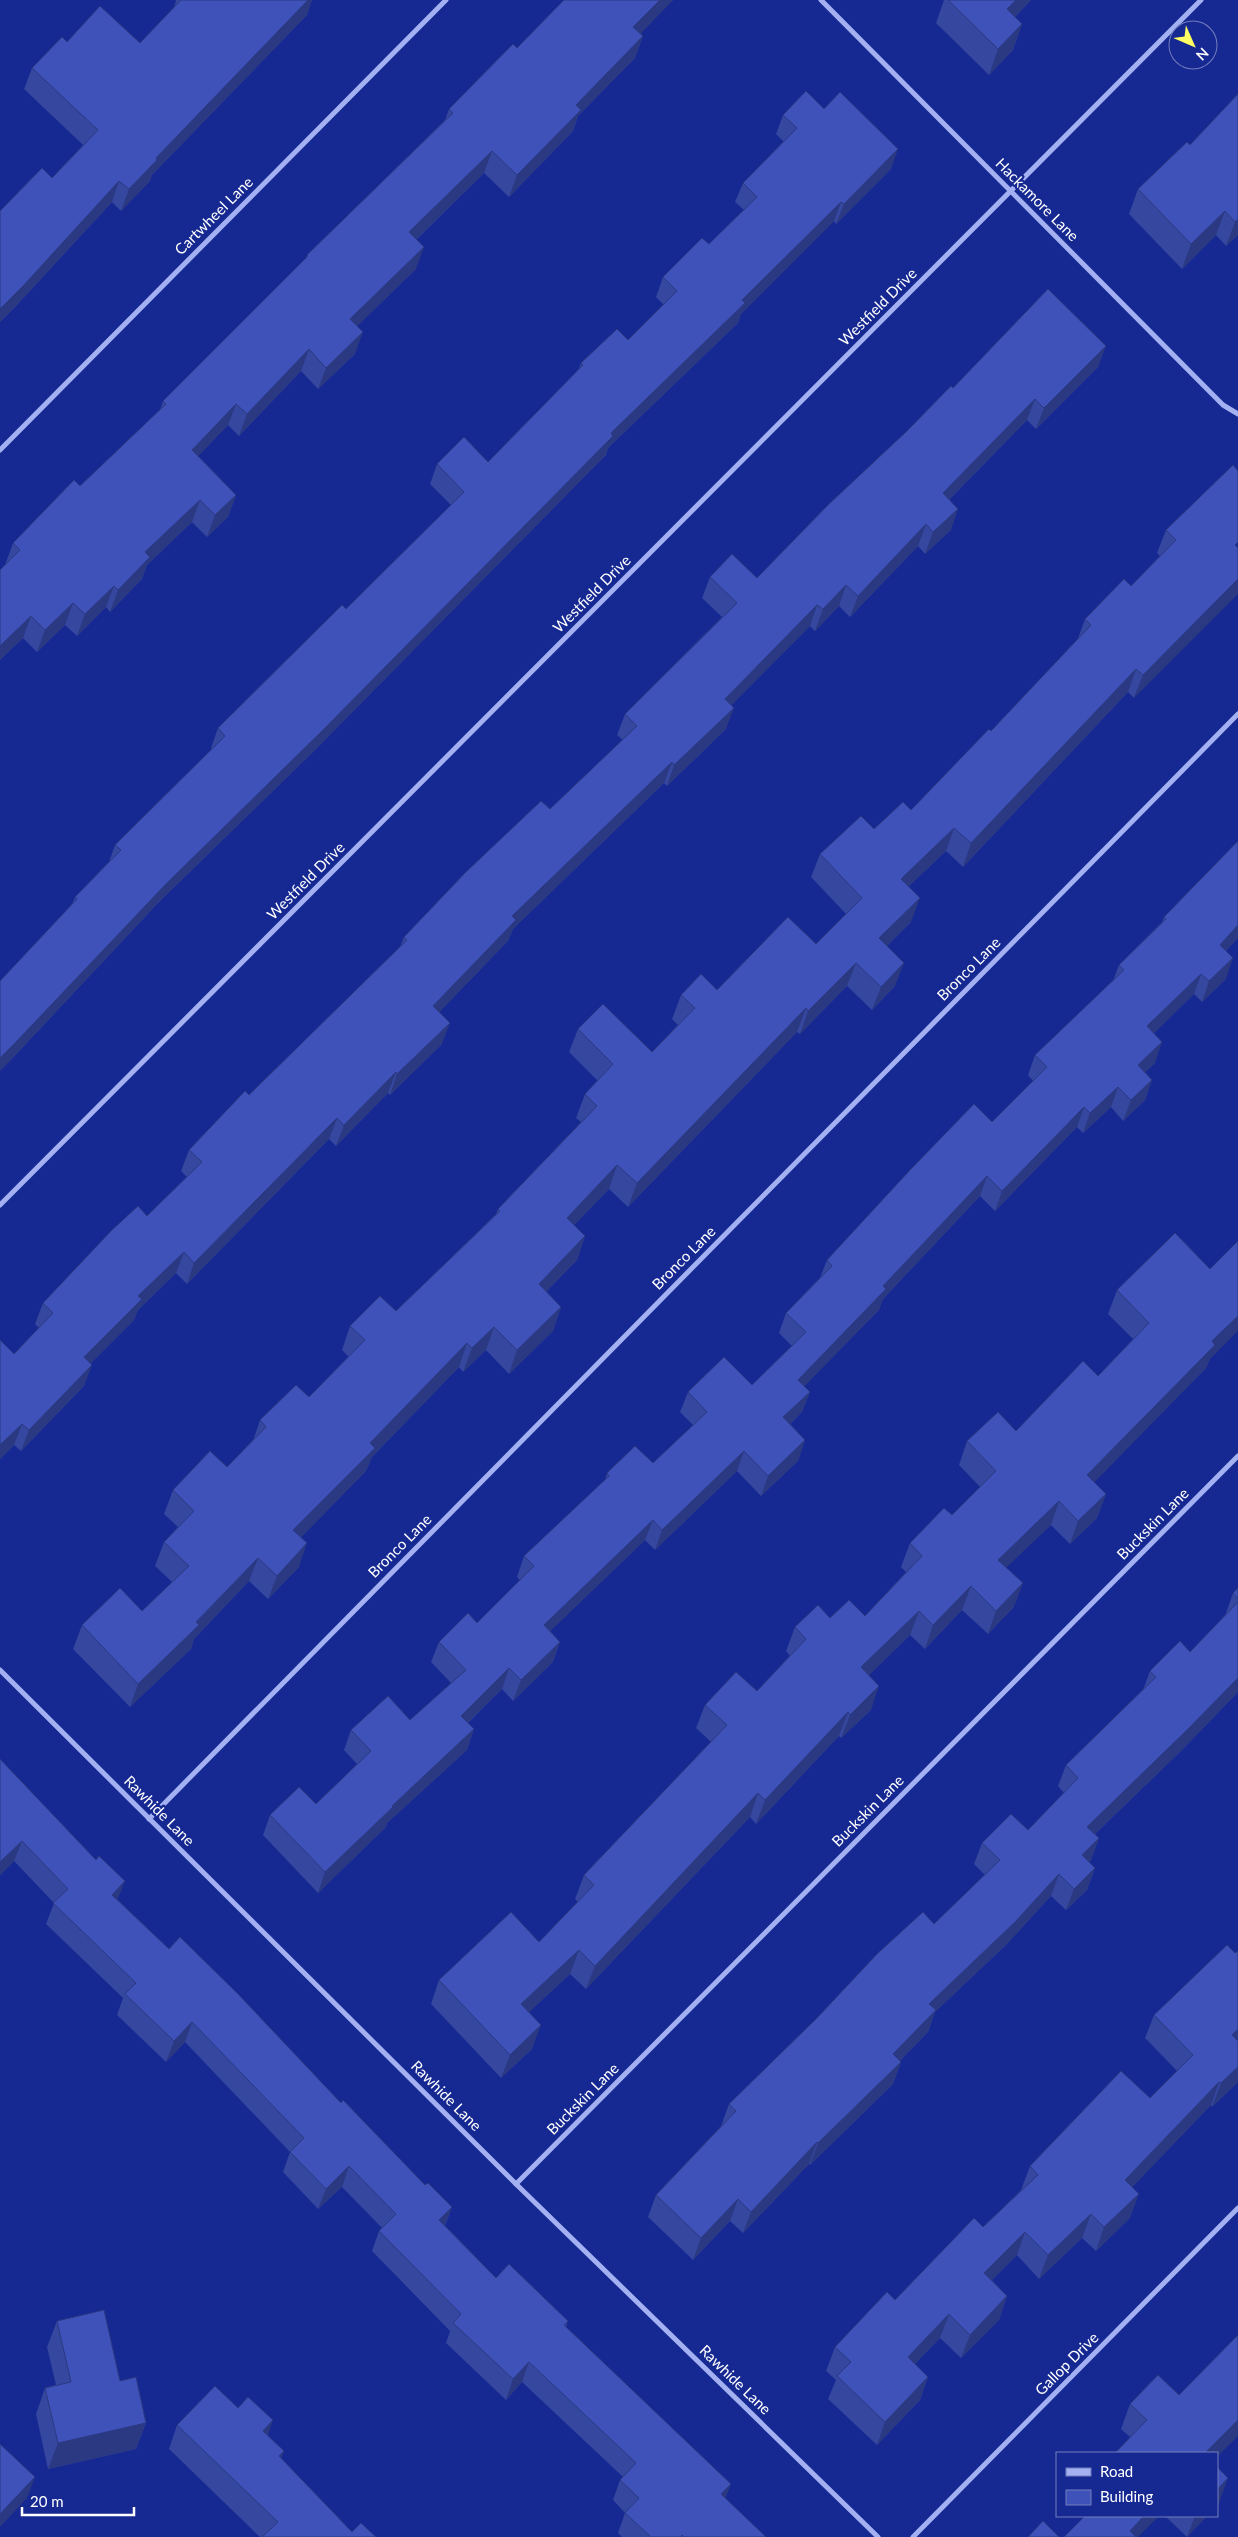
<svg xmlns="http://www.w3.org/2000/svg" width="1238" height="2537" font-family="Lato,sans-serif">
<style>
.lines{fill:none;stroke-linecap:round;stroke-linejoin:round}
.minor{stroke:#a3b0f1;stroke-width:5}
.wall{fill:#35479f}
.shaded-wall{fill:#2b3982}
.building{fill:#3e52b9;stroke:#2b3982}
.labels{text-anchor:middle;stroke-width:4.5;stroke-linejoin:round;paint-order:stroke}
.street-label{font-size:15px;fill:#fff;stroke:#162891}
</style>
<rect width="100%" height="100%" fill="#162891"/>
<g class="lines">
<!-- minor -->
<g class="minor">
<path d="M821 0 1223 405 1238 414"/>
<path d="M0 450 446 0"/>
<path d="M0 1205 1201 0"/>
<path d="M0 1670 516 2184 878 2537"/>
<path d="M149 1819 1238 714"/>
<path d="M516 2184 1238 1456"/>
<path d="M913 2537 1238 2208"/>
</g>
</g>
<!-- wall -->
<g class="wall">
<path d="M176 0H312L307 15 152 175 150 181 121 211 112 202 16 306 0 322V211L52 178 83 145 24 89 32 68 67 42 140 43 174 8Z"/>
<path d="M564 0H673L640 33 643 36 635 58 578 116 573 131 509 197 484 173 416 240V269L357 326 355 354 318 389 301 371 239 436 228 425 198 456 236 495 228 517 207 537 192 522 147 565 142 579 110 612 106 607 77 636 65 625 37 652 23 638 0 660V570L5 565 13 543 80 486 160 410 163 401 305 260 307 255 445 120 449 109 517 48Z"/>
<path d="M944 0H1031L1015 17 1022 24 1013 50 989 75 936 23Z"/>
<path d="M1238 94V235L1226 246 1216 235 1182 269 1129 214 1138 189 1190 145Z"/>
<path d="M824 109 891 169 836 224 834 221 741 314 738 323 608 448 606 455 315 750 158 903 9 1062 75 897 109 862 115 845 212 749 211 748 218 728 346 609 451 505 430 484 437 464 488 462 578 371 581 363 628 340 664 305 656 297 663 277 709 244 744 210 735 202 743 183 784 142 776 134 783 115Z"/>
<path d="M1098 367 1036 429 1027 420 949 500 951 530 925 554 918 546 850 617 839 606 815 631 810 626 731 705 726 729 667 786 664 783 513 929 508 941 439 1012 442 1044 390 1095 388 1093 336 1146 329 1139 187 1284 176 1273 138 1310 134 1320 91 1363 84 1386 21 1451 14 1445 0 1459V1340L14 1354 39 1328 35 1324 43 1303 147 1216 187 1177 181 1171 189 1150 249 1095 400 947 404 937 550 809 623 740 617 735 625 714 722 617 702 598 710 577 757 578 953 388Z"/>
<path d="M1233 465 1134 698 1128 692 963 867 946 851 908 887 911 922 887 946 895 986 872 1010 847 986 800 1034 797 1032 628 1207 609 1189 574 1225 585 1236 577 1260 546 1292 561 1307 553 1331 509 1374 486 1350 463 1372 459 1367 372 1457 366 1471 301 1537 299 1567 268 1599 249 1581 194 1639 191 1649 130 1707 73 1649 82 1625 142 1611 172 1582 155 1566 164 1542 178 1527 164 1514 173 1490 227 1467 253 1441 260 1420 309 1397 349 1357 342 1350 350 1326 396 1311 496 1214 498 1209 581 1122 576 1118 585 1094 598 1081 569 1052 578 1029 652 1052 678 1025 672 1019 681 995 717 990 816 944 846 914 811 877 820 854 874 829 911 810 991 731 1077 641 1085 619 1131 586 1160 556 1157 553 1166 530Z"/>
<path d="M1238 841V938L1226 951V979L1202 1002 1194 994 1154 1033 1155 1063 1145 1072 1152 1080 1145 1100 1123 1121 1111 1107 1083 1133 1077 1127 995 1211 980 1196 883 1299 879 1310 804 1386 810 1392 802 1412 790 1424 805 1440 798 1461 761 1496 737 1471 655 1550 645 1540 550 1631 560 1642 553 1662 513 1701 502 1689 468 1723 474 1729 467 1750 387 1823 386 1827 318 1893 263 1835 270 1815 316 1804 357 1764 344 1750 351 1730 410 1720 451 1683 431 1662 439 1642 477 1623 520 1580 517 1577 524 1556 605 1480 607 1473 653 1463 693 1425 680 1412 688 1392 752 1385 792 1346 779 1333 786 1313 820 1278 827 1260 992 1122 1033 1081 1028 1075 1035 1055 1113 981 1119 965 1162 922 1164 917Z"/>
<path d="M1117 1290 1210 1359 1206 1368 1094 1482 1106 1494 1097 1518 1070 1544 1051 1525 1006 1567 1014 1607 988 1634 962 1610 925 1649 910 1635 869 1675 871 1710 841 1738 839 1736 756 1824 750 1817 586 1989 570 1974 529 2012 532 2049 501 2078 431 2004 439 1980 539 1942 578 1902 575 1899 584 1875 711 1742 696 1728 705 1705 757 1691 790 1656 786 1651 795 1627 830 1618 865 1616 906 1572 901 1567 910 1543 952 1515 980 1487 959 1465 967 1441 1016 1431 1098 1376 1133 1339 1108 1314Z"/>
<path d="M1238 1588V1692L1181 1751 1095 1834 1099 1838 1091 1860 1089 1862 1095 1868 1087 1890 1066 1910 1051 1896 1007 1944 935 2012 928 2032 900 2061 901 2062 893 2084 810 2165 809 2164 743 2233 730 2221 693 2260 648 2217 656 2195 721 2126 729 2104 934 1924 985 1875 974 1864 982 1843 1028 1830 1064 1793 1058 1786 1066 1765 1143 1690 1150 1671 1190 1652 1225 1616 1233 1593Z"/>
<path d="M0 1759 118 1900 169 1949 341 2103 425 2185 452 2207 445 2226 496 2278 568 2321 566 2327 725 2499 766 2537H622L618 2533 625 2513 613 2500 620 2480 623 2477 522 2382 506 2400 446 2343 450 2331 372 2251 379 2231 382 2228 342 2187 318 2209 283 2172 290 2152 185 2042 166 2062 117 2015 123 1998 46 1924 54 1903 14 1861 0 1875Z"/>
<path d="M1154 2015 1238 2082 1212 2107 1211 2105 1132 2187 1130 2218 1096 2251 1082 2238 1039 2279 1017 2255 992 2280 1007 2296 999 2320 961 2358 940 2338 915 2364 928 2377 920 2400 877 2445 828 2399 836 2380 826 2371 835 2347 895 2300 983 2227 1021 2190 1030 2166 1150 2098 1177 2071 1145 2038Z"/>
<path d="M57 2321 146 2423 136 2449 48 2469 36 2414 45 2388 56 2385 47 2347Z"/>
<path d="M1130 2404 1217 2457 1130 2437 1121 2429Z"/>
<path d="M238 2408 268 2435 281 2459 352 2532 376 2537H260L169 2449 177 2425Z"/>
<path d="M1165 2516H1207L1187 2537Z"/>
</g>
<!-- shaded-wall -->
<g class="shaded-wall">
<path d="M308 0H312L307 15 152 175 150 181 121 211 129 189 156 158Z"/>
<path d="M660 0H673L626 49 633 27Z"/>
<path d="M1016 0H1031L997 35 1007 9Z"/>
<path d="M1022 24 1013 50 989 75 998 49Z"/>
<path d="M643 36 635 58 578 116 573 131 509 197 517 175 576 105Z"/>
<path d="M898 149 891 169 836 224 844 204Z"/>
<path d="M492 151 484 173 401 254 409 232Z"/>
<path d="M119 181 112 202 16 306 0 322V309Z"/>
<path d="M841 202 834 221 741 314 738 323 608 448 606 455 315 750 158 903 9 1062 0 1071V1058L166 884 742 300Z"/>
<path d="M1225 211 1216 235 1182 269 1191 244Z"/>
<path d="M1238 219V235L1226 246 1235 222Z"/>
<path d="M424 247 416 269 342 341 350 319Z"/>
<path d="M363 332 355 354 318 389 326 368Z"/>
<path d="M1106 346 1098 367 1036 429 1044 408Z"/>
<path d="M309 349 301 371 239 436 247 414Z"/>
<path d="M1035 399 1027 420 935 514 943 493Z"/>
<path d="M236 404 228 425 184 471 192 450Z"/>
<path d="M236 495 228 517 207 537 215 515Z"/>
<path d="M200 500 192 522 147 565 142 579 110 612 118 590 145 552Z"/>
<path d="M958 509 951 530 925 554 933 532Z"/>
<path d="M926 524 918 546 850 617 858 596Z"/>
<path d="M1238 579V594L1134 698 1143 675Z"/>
<path d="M846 585 839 606 815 631 823 609Z"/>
<path d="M114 586 106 607 77 636 85 614Z"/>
<path d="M73 603 65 625 37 652 45 630Z"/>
<path d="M817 605 810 626 717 720 725 699Z"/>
<path d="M31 616 23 638 0 660V646Z"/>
<path d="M1136 669 1128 692 963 867 971 843Z"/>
<path d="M734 708 726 729 667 786 674 765Z"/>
<path d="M672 762 664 783 513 929 508 941 425 1027 433 1006 512 916Z"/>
<path d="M954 828 946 851 892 902 901 879Z"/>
<path d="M920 898 911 922 870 962 879 938Z"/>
<path d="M1238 925V938L1212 965 1220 945Z"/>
<path d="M1233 958 1226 979 1202 1002 1209 981Z"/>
<path d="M856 963 847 986 800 1034 808 1011Z"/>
<path d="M904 963 895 986 872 1010 881 987Z"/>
<path d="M1201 974 1194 994 1140 1047 1147 1026Z"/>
<path d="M806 1008 797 1032 628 1207 637 1183Z"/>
<path d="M450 1023 442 1044 390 1095 397 1074Z"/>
<path d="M1162 1042 1155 1063 1131 1086 1138 1065Z"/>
<path d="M396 1072 388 1093 336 1146 344 1125Z"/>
<path d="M1152 1080 1145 1100 1123 1121 1131 1100Z"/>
<path d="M1118 1087 1111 1107 1083 1133 1090 1113Z"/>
<path d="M1084 1107 1077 1127 995 1211 1002 1191Z"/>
<path d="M337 1118 329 1139 187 1284 194 1263Z"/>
<path d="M617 1165 609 1189 558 1242 567 1218Z"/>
<path d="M987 1176 980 1196 883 1299 879 1310 791 1400 798 1380 883 1286Z"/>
<path d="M585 1236 577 1260 530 1308 539 1284Z"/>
<path d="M184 1252 176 1273 138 1310 134 1320 76 1378 84 1357 138 1296Z"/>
<path d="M561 1307 553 1331 509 1374 517 1350Z"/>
<path d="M1238 1316V1331L1210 1359 1206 1368 1078 1499 1087 1475 1212 1341Z"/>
<path d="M494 1327 486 1350 463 1372 472 1348Z"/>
<path d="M467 1343 459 1367 372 1457 366 1471 285 1554 293 1530 370 1443Z"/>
<path d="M92 1365 84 1386 21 1451 29 1430Z"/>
<path d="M810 1392 802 1412 776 1437 783 1417Z"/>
<path d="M22 1424 14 1445 0 1459V1445Z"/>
<path d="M805 1440 798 1461 761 1496 768 1476Z"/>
<path d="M744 1451 737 1471 655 1550 662 1530Z"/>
<path d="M1106 1494 1097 1518 1070 1544 1078 1521Z"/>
<path d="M1059 1501 1051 1525 990 1583 998 1560Z"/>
<path d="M653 1520 645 1540 536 1645 544 1625Z"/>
<path d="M307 1543 299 1567 268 1599 277 1576Z"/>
<path d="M258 1558 249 1581 194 1639 191 1649 130 1707 138 1684Z"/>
<path d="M1023 1583 1014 1607 988 1634 996 1611Z"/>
<path d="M971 1586 962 1610 925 1649 933 1625Z"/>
<path d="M919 1611 910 1635 853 1691 861 1667Z"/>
<path d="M560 1642 553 1662 513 1701 521 1680Z"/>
<path d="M509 1668 502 1689 454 1736 461 1716Z"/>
<path d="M1238 1678V1692L1181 1751 1079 1849 1087 1827Z"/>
<path d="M879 1686 871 1710 841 1738 850 1715Z"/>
<path d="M848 1712 839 1736 756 1824 765 1800Z"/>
<path d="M474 1729 467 1750 387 1823 386 1827 318 1893 325 1872 392 1806Z"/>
<path d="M758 1793 750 1817 586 1989 595 1966Z"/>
<path d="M1099 1838 1091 1860 1074 1877 1082 1855Z"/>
<path d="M22 1841 14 1861 0 1875V1862Z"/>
<path d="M1095 1868 1087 1890 1066 1910 1074 1889Z"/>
<path d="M1059 1874 1051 1896 1007 1944 935 2012 928 2032 885 2076 893 2054 929 2004Z"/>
<path d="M125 1881 117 1901 112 1895Z"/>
<path d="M579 1950 570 1974 512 2028 521 2004Z"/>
<path d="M192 2022 185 2042 166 2062 174 2041Z"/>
<path d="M541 2025 532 2049 501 2078 510 2055Z"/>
<path d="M1238 2029V2044L1232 2035Z"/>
<path d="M901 2062 893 2084 810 2165 818 2143Z"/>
<path d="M1238 2067V2082L1212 2107 1221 2083Z"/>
<path d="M1219 2082 1211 2105 1117 2203 1125 2180Z"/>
<path d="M817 2142 809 2164 743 2233 751 2212Z"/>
<path d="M349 2166 342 2187 318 2209 326 2189Z"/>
<path d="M1139 2194 1130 2218 1096 2251 1104 2227Z"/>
<path d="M738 2199 730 2221 693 2260 701 2238Z"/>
<path d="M452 2207 444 2227 439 2220Z"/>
<path d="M1091 2214 1082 2238 1039 2279 1048 2255Z"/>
<path d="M1025 2232 1017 2255 976 2296 984 2273Z"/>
<path d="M1007 2296 999 2320 961 2358 970 2335Z"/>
<path d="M949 2314 940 2338 899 2380 908 2357Z"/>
<path d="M529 2362 522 2382 506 2400 513 2379Z"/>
<path d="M928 2377 920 2400 877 2445 885 2422Z"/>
<path d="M273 2420 265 2444 263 2431Z"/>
<path d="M1238 2420V2436L1217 2457V2453H1205Z"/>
<path d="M146 2423 136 2449 48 2469 58 2443Z"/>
<path d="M284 2451 276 2474 279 2456Z"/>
<path d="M35 2477 27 2498 0 2527V2514Z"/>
<path d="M1228 2478 1219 2503 1217 2505V2490Z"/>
<path d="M731 2484 723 2504 721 2494Z"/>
<path d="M1144 2516H1159L1138 2537H1127L1130 2531Z"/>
<path d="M1195 2516H1207L1187 2537Z"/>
</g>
<!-- building -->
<g class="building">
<path d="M181 0H308L156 158 157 160 129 189 119 181 24 285 0 309V211L42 168 52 178 98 130 32 68 62 37 67 42 100 6 140 43Z"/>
<path d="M564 0H660L633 27 643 36 576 105 581 110 517 175 492 151 409 232 424 247 350 319 363 332 326 368 309 349 247 414 236 404 192 450 236 495 215 515 200 500 145 552 150 557 118 590 114 586 85 614 73 603 45 630 31 616 0 646V570L20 550 13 543 74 480 80 486 166 404 163 401 308 256 307 255 453 113 449 109 513 44 517 48Z"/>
<path d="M948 0H1016L1007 9 1022 24 998 49Z"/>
<path d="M806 91 824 109 840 92 898 149 844 204 841 202 742 300 745 303 611 433 613 436 323 730 166 884 16 1042 0 1058V981L77 899 75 897 121 850 115 845 225 736 218 728 342 605 346 609 464 492 437 464 464 437 488 462 583 365 581 363 617 329 628 340 677 291 663 277 702 238 709 244 757 197 743 183 797 128 783 115Z"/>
<path d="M1238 94V219L1235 222 1225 211 1191 244 1138 189 1187 142 1190 145Z"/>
<path d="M1048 289 1106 346 1044 408 1035 399 943 493 958 509 933 532 926 524 858 596 846 585 823 609 817 605 725 699 734 708 674 765 672 762 512 916 516 920 433 1006 450 1023 397 1074 396 1072 344 1125 337 1118 194 1263 184 1252 138 1296 142 1299 84 1357 92 1365 29 1430 22 1424 0 1445V1340L14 1354 53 1313 43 1303 111 1231 138 1206 147 1216 202 1162 189 1150 245 1091 249 1095 407 940 404 937 466 872 541 801 550 809 637 726 625 714 737 603 710 577 732 554 757 578 828 505 907 431 951 386 953 388Z"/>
<path d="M1233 465 1238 471V542L1235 545 1238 548V579L1143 675 1136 669 971 843 954 828 901 879 920 898 879 938 904 963 881 987 856 963 808 1011 806 1008 637 1183 617 1165 567 1218 585 1236 539 1284 561 1307 517 1350 494 1327 472 1348 467 1343 370 1443 375 1448 293 1530 307 1543 277 1576 258 1558 196 1622 199 1625 138 1684 82 1625 120 1588 142 1611 189 1566 164 1542 194 1511 173 1490 210 1451 227 1467 266 1427 260 1420 296 1385 309 1397 365 1340 350 1326 380 1296 396 1311 500 1211 498 1209 597 1106 585 1094 613 1064 578 1029 603 1004 652 1052 695 1008 681 995 701 974 717 990 788 917 816 944 862 898 820 854 861 816 874 829 903 802 911 810 989 729 991 731 1091 625 1085 619 1124 579 1131 586 1176 540 1166 530Z"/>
<path d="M1238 841V925L1220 945 1233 958 1209 981 1201 974 1147 1026 1162 1042 1138 1065 1152 1080 1131 1100 1118 1087 1090 1113 1084 1107 1002 1191 987 1176 883 1286 886 1289 798 1380 810 1392 783 1417 805 1440 768 1476 744 1451 662 1530 653 1520 544 1625 560 1642 521 1680 509 1668 461 1716 474 1729 392 1806 393 1807 325 1872 270 1815 299 1787 316 1804 371 1751 351 1730 388 1696 410 1720 466 1670 439 1642 468 1613 477 1623 534 1566 524 1556 609 1476 607 1473 635 1446 653 1463 707 1412 688 1392 724 1357 752 1385 806 1332 786 1313 832 1266 827 1260 911 1169 974 1104 992 1122 1047 1067 1035 1055 1124 970 1119 965 1166 919 1164 917Z"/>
<path d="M1175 1233 1210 1269 1238 1241V1316L1212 1341 1215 1345 1087 1475 1106 1494 1078 1521 1059 1501 998 1560 1023 1583 996 1611 971 1586 933 1625 919 1611 861 1667 879 1686 850 1715 848 1712 765 1800 758 1793 595 1966 579 1950 521 2004 541 2025 510 2055 439 1980 511 1912 539 1942 594 1885 584 1875 727 1725 705 1705 736 1672 757 1691 806 1639 795 1627 818 1605 830 1618 849 1600 865 1616 922 1556 910 1543 944 1508 952 1515 996 1471 967 1441 998 1412 1016 1431 1083 1361 1098 1376 1149 1323 1117 1290Z"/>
<path d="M1238 1588V1599L1233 1593Z"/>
<path d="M1238 1602V1678L1188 1729 1087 1827 1099 1838 1082 1855 1095 1868 1074 1889 1059 1874 1015 1922 929 2004 936 2010 893 2054 901 2062 818 2143 817 2142 751 2212 738 2199 701 2238 656 2195 736 2111 729 2104 817 2018 877 1954 923 1912 934 1924 1000 1860 982 1843 1011 1814 1028 1830 1078 1778 1066 1765 1156 1677 1150 1671 1180 1641 1190 1652Z"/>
<path d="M0 1759 96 1860 99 1856 125 1881 112 1895 169 1949 180 1937 239 1995 341 2103 343 2100 425 2185 428 2183 452 2207 439 2220 496 2278 509 2264 568 2321 564 2325 731 2484 721 2494 766 2537H684L682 2535 680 2537H651L625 2513 639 2498 620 2480 636 2463 529 2362 513 2379 453 2323 461 2314 379 2231 396 2214 349 2166 326 2189 290 2152 304 2138 192 2022 174 2041 125 1994 136 1983 53 1903 68 1889 22 1841 0 1862Z"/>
<path d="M1227 1945 1235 1953 1238 1951V2029L1232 2035 1238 2041V2067L1221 2083 1219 2082 1125 2180 1139 2194 1104 2227 1091 2214 1048 2255 1025 2232 984 2273 1007 2296 970 2335 949 2314 908 2357 928 2377 885 2422 837 2376 851 2362 835 2347 887 2292 895 2300 974 2218 983 2227 1038 2175 1030 2166 1121 2071 1150 2098 1193 2055 1154 2015Z"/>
<path d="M104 2310 120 2381 136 2377 146 2423 58 2443 45 2388 71 2382 57 2321Z"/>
<path d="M1238 2335V2420L1205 2453H1115L1147 2420 1130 2404 1158 2375 1179 2395Z"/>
<path d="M215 2386 238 2408 248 2397 273 2420 263 2431 284 2451 279 2456 352 2532 361 2523 376 2537H262L278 2522 177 2425Z"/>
<path d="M0 2444 35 2477 0 2514Z"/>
<path d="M1217 2467 1228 2478 1217 2490Z"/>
<path d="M1085 2516H1144L1130 2531 1136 2537H1064Z"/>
<path d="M1043 2521 1059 2537H1028Z"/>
</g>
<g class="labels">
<!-- street labels -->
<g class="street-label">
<text transform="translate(1037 200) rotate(45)" y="5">Hackamore Lane</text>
<text transform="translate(214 216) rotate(-45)" y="5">Cartwheel Lane</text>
<text transform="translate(878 307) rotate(-45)" y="5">Westfield Drive</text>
<text transform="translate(592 594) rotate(-45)" y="5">Westfield Drive</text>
<text transform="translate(306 881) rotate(-45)" y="5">Westfield Drive</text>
<text transform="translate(969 969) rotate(-45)" y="5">Bronco Lane</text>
<text transform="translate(684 1258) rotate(-45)" y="5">Bronco Lane</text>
<text transform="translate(1153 1524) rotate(-45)" y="5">Buckskin Lane</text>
<text transform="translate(400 1546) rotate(-45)" y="5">Bronco Lane</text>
<text transform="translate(159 1811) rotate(45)" y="5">Rawhide Lane</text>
<text transform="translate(868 1811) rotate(-45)" y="5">Buckskin Lane</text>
<text transform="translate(446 2096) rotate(45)" y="5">Rawhide Lane</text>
<text transform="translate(583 2099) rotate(-45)" y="5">Buckskin Lane</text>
<text transform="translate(1067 2364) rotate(-45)" y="5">Gallop Drive</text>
<text transform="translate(735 2380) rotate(44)" y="5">Rawhide Lane</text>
</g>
</g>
<!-- legend -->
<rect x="1056" y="2452" width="162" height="65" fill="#162891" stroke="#737ebd"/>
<rect x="1066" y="2468" width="25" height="8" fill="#a3b0f1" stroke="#737ebd"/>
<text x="1100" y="2477" font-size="15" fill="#ffffff">Road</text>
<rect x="1066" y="2490" width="25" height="15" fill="#3e52b9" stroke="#737ebd"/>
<text x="1100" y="2502" font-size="15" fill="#ffffff">Building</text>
<!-- north arrow -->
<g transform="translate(1193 45) rotate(135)"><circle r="24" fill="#162891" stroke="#737ebd"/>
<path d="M0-4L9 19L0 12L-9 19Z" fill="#ffff63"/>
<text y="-8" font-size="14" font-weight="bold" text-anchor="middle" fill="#ffffff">N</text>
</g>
<!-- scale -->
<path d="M22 2507v8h112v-8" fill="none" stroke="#ffffff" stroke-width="2.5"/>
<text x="30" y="2507" font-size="15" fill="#ffffff" stroke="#162891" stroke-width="4" paint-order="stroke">20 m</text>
</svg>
